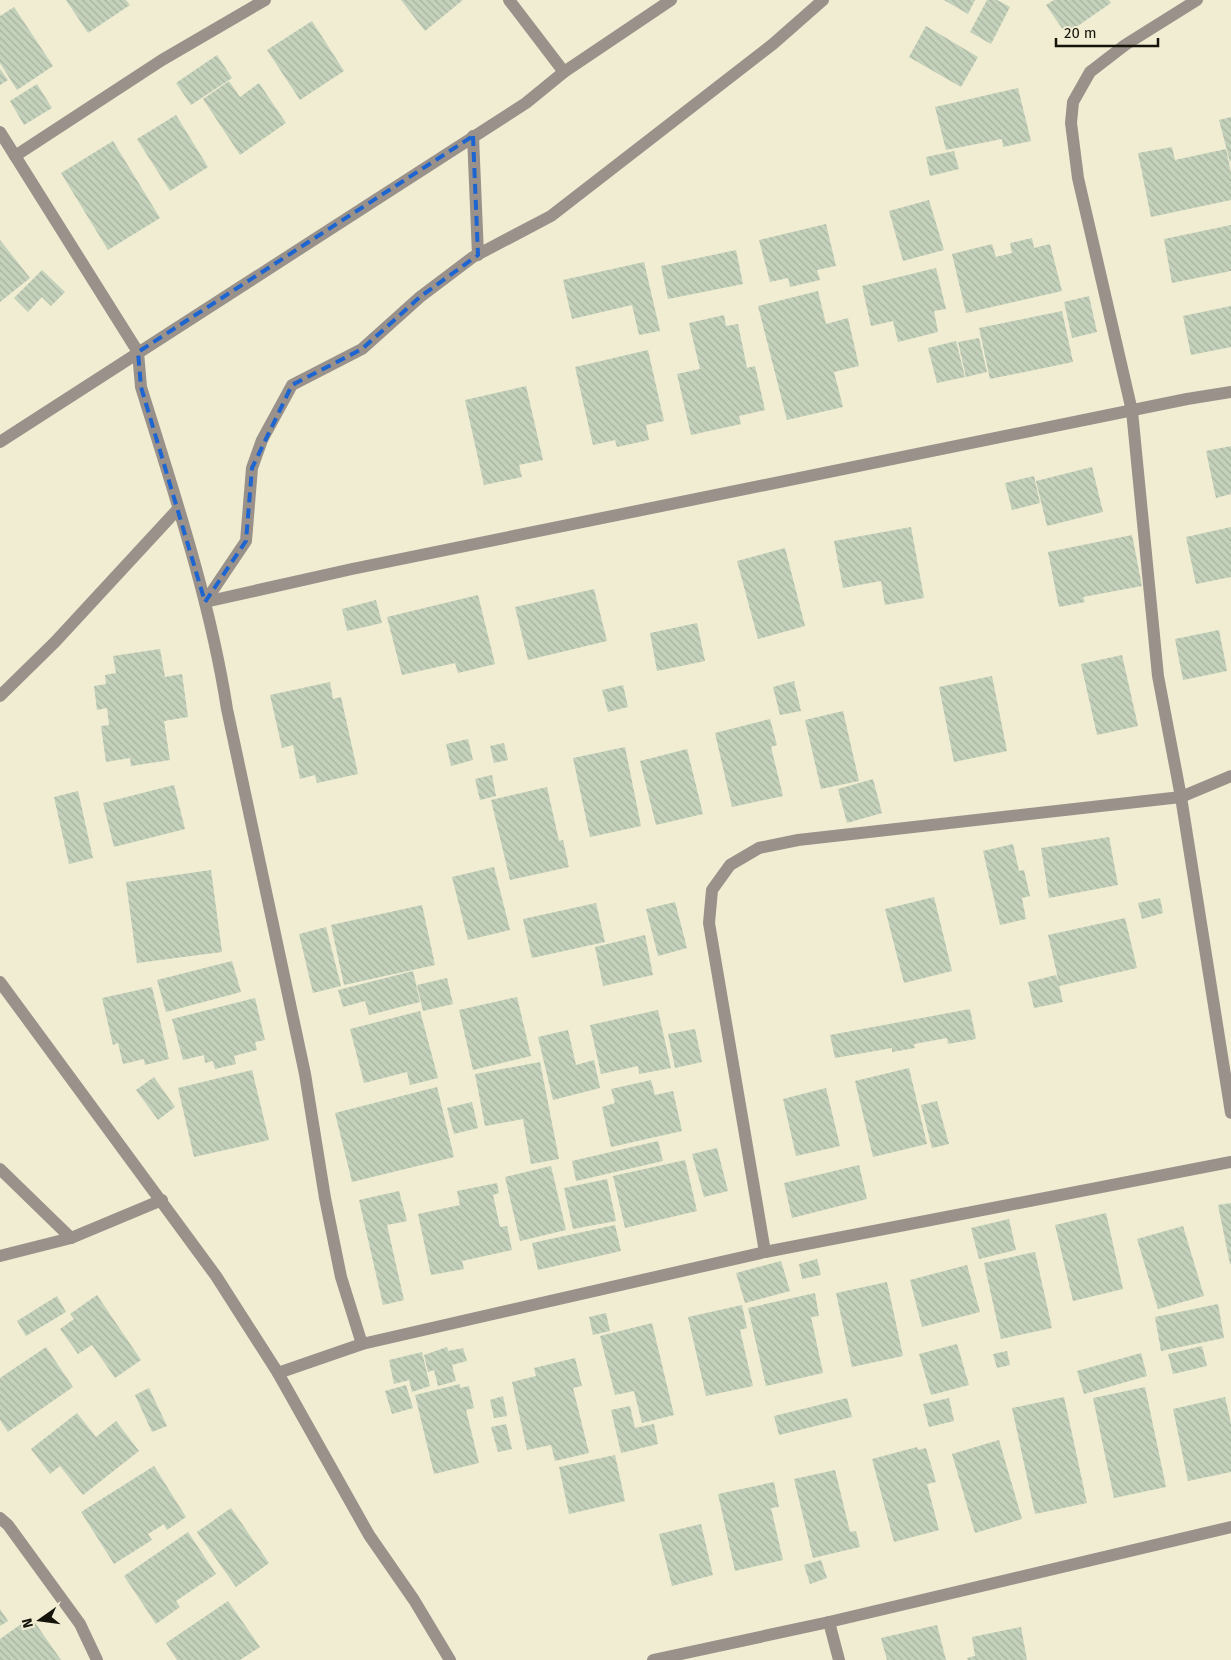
<svg xmlns="http://www.w3.org/2000/svg" width="1231" height="1660" font-family="'Fira Sans',sans-serif">
<style>
.building{fill:url(#building-back-hatch)}
.lines{fill:none;stroke-linecap:round;stroke-linejoin:round}
.minor{stroke:#9a928a;stroke-width:12}
.marked{fill:none;stroke:#1d65d0;stroke-width:4;stroke-dasharray:10 6;stroke-linejoin:round}
</style>
<defs>
<pattern id="building-back-hatch" width="6" height="6" patternUnits="userSpaceOnUse" patternTransform="scale(1.25)"><rect width="6" height="6" fill="#c4d1bb"/><path d="M-1 5l2 2M0 0l6 6M5-1l2 2" fill="none" stroke="#a8b39f"/></pattern>
</defs>
<rect width="100%" height="100%" fill="#f0edd3"/>
<!-- building -->
<g class="building">
<path d="M66 0H126L130 5 88 33Z"/>
<path d="M401 0H463L425 31Z"/>
<path d="M944 0H975L968 14Z"/>
<path d="M987 0H997L1010 7 991 44 970 32Z"/>
<path d="M1054 0H1109L1111 3 1066 34 1046 5Z"/>
<path d="M14 7 53 66 17 90 0 63V16Z"/>
<path d="M312 21 344 71 300 100 267 50Z"/>
<path d="M926 26 978 57 961 87 909 57Z"/>
<path d="M217 55 232 78 191 105 176 83Z"/>
<path d="M0 69 8 80 0 85Z"/>
<path d="M229 81 240 97 259 83 286 123 240 155 203 99Z"/>
<path d="M37 84 52 108 24 125 10 101Z"/>
<path d="M1018 88 1031 141 1003 147 1002 139 946 150 935 107Z"/>
<path d="M176 115 208 167 170 191 137 139Z"/>
<path d="M1231 117V161L1230 162 1219 120Z"/>
<path d="M113 141 160 218 108 250 61 173Z"/>
<path d="M1172 147 1175 160 1226 149 1231 173V200L1151 217 1138 153Z"/>
<path d="M954 151 959 169 930 176 926 157Z"/>
<path d="M929 200 944 250 903 261 889 211Z"/>
<path d="M826 224 836 266 817 270 820 280 790 287 788 278 770 282 759 240Z"/>
<path d="M1231 225V271L1172 283 1164 239Z"/>
<path d="M1032 238 1034 248 1050 244 1062 291 966 313 952 254 992 244 996 257 1012 253 1010 243Z"/>
<path d="M0 240 30 278 0 302Z"/>
<path d="M736 250 743 284 668 299 661 266Z"/>
<path d="M644 262 660 331 639 335 632 305 572 319 563 280Z"/>
<path d="M936 268 946 309 934 311 938 332 898 342 893 321 871 326 862 286Z"/>
<path d="M42 270 65 292 51 306 42 297 28 312 14 298Z"/>
<path d="M818 291 826 324 848 318 859 366 834 372 843 407 787 420 758 306Z"/>
<path d="M1089 296 1097 332 1072 338 1064 302Z"/>
<path d="M1231 306V347L1191 355 1183 316Z"/>
<path d="M1062 311 1073 362 990 379 979 328Z"/>
<path d="M724 315 726 326 738 324 747 368 755 366 765 410 739 416 741 424 691 435 677 374 700 369 689 323Z"/>
<path d="M979 338 987 372 966 377 958 342Z"/>
<path d="M956 341 965 377 937 383 928 348Z"/>
<path d="M648 350 664 421 646 425 649 440 617 447 615 440 593 445 575 367Z"/>
<path d="M526 386 543 460 519 465 522 477 484 485 465 400Z"/>
<path d="M1231 446V494L1216 498 1206 451Z"/>
<path d="M1092 467 1103 512 1047 526 1036 481Z"/>
<path d="M1034 476 1040 503 1012 510 1005 483Z"/>
<path d="M911 527 924 598 885 605 881 581 843 588 834 541Z"/>
<path d="M1231 527V577L1196 584 1186 537Z"/>
<path d="M1132 535 1142 586 1083 597 1085 602 1059 607 1048 552Z"/>
<path d="M785 548 805 626 758 639 737 561Z"/>
<path d="M594 589 607 641 528 660 515 607Z"/>
<path d="M478 595 495 664 458 673 455 663 402 675 387 617Z"/>
<path d="M376 600 382 623 347 631 342 609Z"/>
<path d="M697 623 705 661 657 671 650 633Z"/>
<path d="M1219 630 1227 671 1183 680 1175 639Z"/>
<path d="M160 649 165 677 182 674 188 717 164 721 170 760 131 766 130 758 106 762 101 726 109 725 107 708 97 710 94 686 106 684 105 675 116 673 113 656Z"/>
<path d="M1122 655 1138 726 1097 735 1081 664Z"/>
<path d="M992 676 1007 751 954 762 939 687Z"/>
<path d="M794 681 801 711 780 715 773 687Z"/>
<path d="M330 682 333 699 341 697 358 774 317 783 315 775 300 779 293 745 282 748 270 695Z"/>
<path d="M623 685 628 707 608 712 602 690Z"/>
<path d="M843 711 859 781 821 789 805 720Z"/>
<path d="M770 719 777 745 771 747 783 796 732 807 715 733Z"/>
<path d="M468 739 473 760 451 766 446 744Z"/>
<path d="M504 743 508 760 494 763 490 746Z"/>
<path d="M625 747 641 826 590 837 573 758Z"/>
<path d="M687 749 703 814 656 825 640 761Z"/>
<path d="M492 775 496 796 480 800 475 779Z"/>
<path d="M873 779 882 813 847 823 838 789Z"/>
<path d="M174 785 185 829 114 847 103 803Z"/>
<path d="M547 787 559 841 563 840 569 867 510 880 491 800Z"/>
<path d="M78 791 93 858 69 864 54 797Z"/>
<path d="M1109 837 1118 885 1049 898 1041 848Z"/>
<path d="M1013 844 1019 871 1024 870 1030 896 1022 898 1026 919 1000 925 983 851Z"/>
<path d="M494 867 510 930 468 940 452 877Z"/>
<path d="M211 870 222 952 137 963 126 882Z"/>
<path d="M934 897 952 971 904 983 885 909Z"/>
<path d="M1160 898 1163 913 1142 919 1138 903Z"/>
<path d="M675 902 687 948 658 956 646 909Z"/>
<path d="M596 903 605 942 532 958 523 919Z"/>
<path d="M422 905 435 965 344 985 331 925Z"/>
<path d="M1125 918 1137 968 1059 986 1063 1002 1034 1008 1028 982 1056 975 1059 983 1048 935Z"/>
<path d="M326 927 341 986 313 993 299 934Z"/>
<path d="M645 935 653 975 603 986 595 947Z"/>
<path d="M232 961 241 992 166 1012 157 980Z"/>
<path d="M413 971 420 1002 369 1015 365 1001 343 1007 338 990Z"/>
<path d="M447 978 453 1004 423 1011 417 985Z"/>
<path d="M152 987 169 1059 145 1065 144 1059 123 1064 118 1043 113 1045 102 998Z"/>
<path d="M517 997 531 1056 473 1070 459 1010Z"/>
<path d="M255 998 265 1040 255 1042 257 1050 234 1056 236 1064 215 1069 213 1061 205 1063 204 1055 183 1060 172 1019Z"/>
<path d="M970 1009 976 1039 948 1044 947 1038 914 1044 915 1048 892 1052V1048L835 1058 830 1035Z"/>
<path d="M658 1010 671 1068 639 1074 638 1066 601 1074 590 1025Z"/>
<path d="M420 1011 438 1078 410 1085 407 1072 364 1083 350 1029Z"/>
<path d="M695 1029 702 1062 675 1068 668 1034Z"/>
<path d="M568 1030 576 1065 594 1060 600 1088 553 1100 538 1037Z"/>
<path d="M540 1062 559 1159 531 1164 523 1119 485 1126 475 1074Z"/>
<path d="M909 1068 927 1144 873 1157 855 1081Z"/>
<path d="M252 1070 269 1140 194 1157 178 1088Z"/>
<path d="M154 1077 175 1107 158 1120 136 1090Z"/>
<path d="M651 1080 655 1095 673 1091 682 1131 611 1147 602 1107 615 1103 611 1089Z"/>
<path d="M437 1087 454 1157 352 1182 335 1113Z"/>
<path d="M826 1088 840 1146 796 1156 783 1099Z"/>
<path d="M937 1101 949 1144 932 1148 921 1105Z"/>
<path d="M472 1102 478 1128 454 1134 447 1108Z"/>
<path d="M658 1141 663 1161 576 1181 572 1161Z"/>
<path d="M717 1148 728 1191 704 1197 692 1154Z"/>
<path d="M685 1160 697 1211 625 1228 613 1176Z"/>
<path d="M859 1165 867 1199 792 1218 784 1183Z"/>
<path d="M551 1166 566 1230 520 1241 505 1177Z"/>
<path d="M607 1179 616 1221 573 1229 564 1188Z"/>
<path d="M497 1183 499 1193 493 1195 500 1227 507 1226 512 1250 462 1261 464 1269 431 1275 418 1214 460 1205 457 1191Z"/>
<path d="M399 1191 407 1221 387 1225 404 1300 383 1305 359 1200Z"/>
<path d="M1231 1203V1264H1230L1218 1205Z"/>
<path d="M1106 1213 1123 1289 1073 1301 1055 1225Z"/>
<path d="M1009 1219 1016 1250 979 1259 971 1228Z"/>
<path d="M615 1225 621 1251 538 1270 532 1243Z"/>
<path d="M1183 1226 1204 1296 1158 1309 1137 1239Z"/>
<path d="M1035 1252 1052 1328 1001 1339 984 1263Z"/>
<path d="M817 1259 821 1275 802 1279 799 1264Z"/>
<path d="M781 1261 790 1291 745 1303 736 1273Z"/>
<path d="M967 1265 980 1312 922 1327 910 1280Z"/>
<path d="M887 1282 903 1356 852 1367 836 1293Z"/>
<path d="M815 1293 819 1316 811 1317 823 1373 766 1386 748 1308Z"/>
<path d="M97 1295 141 1360 115 1378 92 1345 78 1354 60 1329 74 1319 70 1314Z"/>
<path d="M57 1296 66 1312 26 1336 17 1321Z"/>
<path d="M1218 1304 1224 1338 1161 1351 1155 1317Z"/>
<path d="M742 1305 747 1328 740 1330 753 1386 706 1396 688 1317Z"/>
<path d="M606 1313 610 1331 593 1335 589 1317Z"/>
<path d="M652 1323 674 1415 642 1423 634 1391 615 1395 600 1336Z"/>
<path d="M957 1344 969 1385 931 1395 919 1354Z"/>
<path d="M1202 1346 1207 1366 1173 1374 1168 1354Z"/>
<path d="M46 1347 73 1387 8 1432 0 1420V1378Z"/>
<path d="M447 1347 448 1351 463 1348 467 1361 452 1365 456 1381 438 1386 434 1370 428 1372 424 1355Z"/>
<path d="M1007 1351 1010 1365 997 1368 993 1354Z"/>
<path d="M422 1352 430 1386 412 1392 409 1380 394 1384 389 1360Z"/>
<path d="M1141 1353 1147 1376 1084 1394 1077 1371Z"/>
<path d="M575 1358 582 1386 573 1388 589 1453 555 1461 551 1445 527 1450 512 1382 536 1376 534 1368Z"/>
<path d="M460 1384V1388L469 1386 474 1408 466 1410 479 1463 434 1474 415 1395Z"/>
<path d="M406 1385 413 1408 392 1414 385 1391Z"/>
<path d="M1145 1387 1166 1487 1114 1498 1093 1398Z"/>
<path d="M149 1388 167 1426 152 1432 135 1395Z"/>
<path d="M503 1396 507 1416 494 1418 490 1400Z"/>
<path d="M1064 1397 1087 1503 1035 1514 1012 1408Z"/>
<path d="M1225 1397 1231 1423V1472L1188 1481 1173 1409Z"/>
<path d="M847 1398 852 1417 779 1435 774 1416Z"/>
<path d="M949 1398 954 1421 929 1427 923 1404Z"/>
<path d="M630 1406 635 1428 654 1424 658 1444 621 1453 611 1410Z"/>
<path d="M77 1413 96 1437 116 1421 139 1451 83 1495 60 1466 50 1474 31 1449Z"/>
<path d="M506 1424 512 1449 498 1452 491 1427Z"/>
<path d="M999 1440 1022 1519 975 1533 952 1454Z"/>
<path d="M917 1447 918 1450 926 1448 936 1482 927 1484 939 1530 894 1542 872 1459Z"/>
<path d="M615 1455 625 1501 569 1514 559 1467Z"/>
<path d="M154 1466 186 1517 167 1530 164 1524 148 1534 152 1540 114 1564 81 1512Z"/>
<path d="M835 1470 850 1532 856 1531 860 1547 813 1558 794 1479Z"/>
<path d="M774 1482 779 1507 771 1508 783 1560 735 1571 718 1494Z"/>
<path d="M231 1508 269 1563 236 1587 197 1532Z"/>
<path d="M701 1524 713 1575 672 1586 659 1534Z"/>
<path d="M188 1532 216 1574 176 1601 180 1607 156 1624 124 1576Z"/>
<path d="M821 1560 827 1578 810 1584 804 1565Z"/>
<path d="M228 1601 260 1647 240 1660H177L166 1643Z"/>
<path d="M0 1609 8 1621 0 1626Z"/>
<path d="M31 1617 61 1660H0V1639Z"/>
<path d="M937 1625 946 1660H887L881 1638Z"/>
<path d="M1021 1627 1027 1660H968L967 1658 975 1656 972 1637Z"/>
</g>
<g class="lines">
<!-- minor -->
<g class="minor">
<path d="M509 0 564 72"/>
<path d="M1197 0 1125 45 1090 72 1073 102 1071 123 1078 178 1132 411 1158 676 1181 797 1231 1113"/>
<path d="M0 132 138 352 141 387C174 493 210 600 227 709L305 1074 325 1198 341 1277 362 1344"/>
<path d="M473 136 478 255"/>
<path d="M15 156 162 60 265 0"/>
<path d="M0 442 526 103 564 72 671 0"/>
<path d="M205 602 352 569 1187 399 1231 392"/>
<path d="M205 602 246 541 252 468 262 440 292 385 362 349 420 297 473 257 551 216 773 44 823 0"/>
<path d="M0 696 55 642 178 509"/>
<path d="M0 982 216 1276 278 1373 369 1535 414 1600 450 1660"/>
<path d="M0 1169 71 1238"/>
<path d="M765 1252 709 923 712 890 730 865 759 848 798 840 1181 797 1231 776"/>
<path d="M0 1256 71 1238 162 1200"/>
<path d="M278 1373 362 1344 765 1252 1231 1162"/>
<path d="M0 1518 8 1525 80 1624 97 1660"/>
<path d="M829 1622 839 1660"/>
<path d="M653 1660 829 1622 1231 1527"/>
</g>
</g>
<!-- marked area -->
<path class="marked" d="M473 136 478 255 420 297 362 349 292 385 252 468 246 541 205 602 141 387 138 352Z"/>
<!-- north arrow -->
<g transform="translate(40 1620) rotate(256)" stroke="#f0edd3" stroke-width="4" paint-order="stroke">
<path d="M0-4L9 19L0 12L-9 19Z" fill="#15140b"/>
<text y="-8" font-size="14" font-weight="bold" text-anchor="middle" fill="#15140b">N</text>
</g>
<!-- scale -->
<path d="M1056 38v8h102v-8" fill="none" stroke="#15140b" stroke-width="2.5"/>
<text x="1064" y="38" font-size="15" fill="#15140b" stroke="#f0edd3" stroke-width="4" paint-order="stroke">20 m</text>
</svg>
